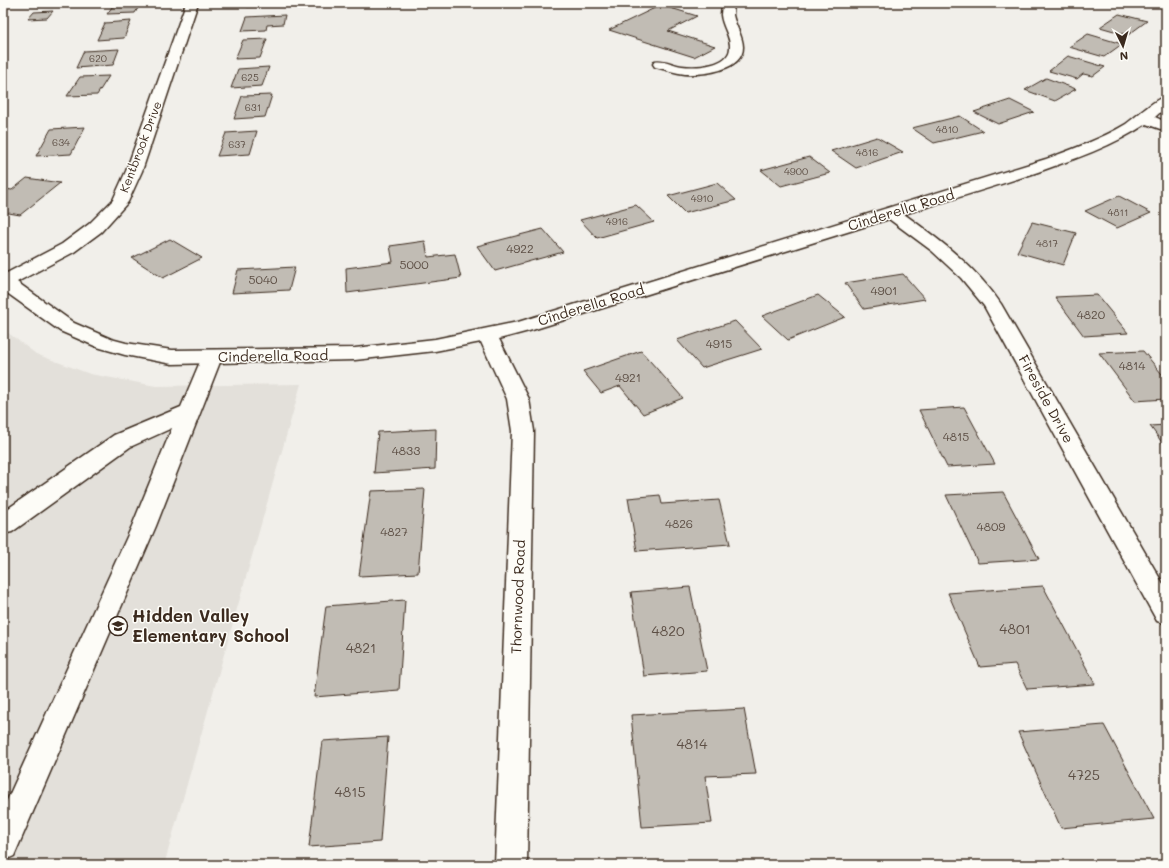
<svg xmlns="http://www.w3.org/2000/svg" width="1169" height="868" font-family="Mali,sans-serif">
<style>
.built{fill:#e3e0da}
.building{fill:#c1bcb4;stroke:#3b2a1e}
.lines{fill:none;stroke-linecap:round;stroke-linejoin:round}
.service-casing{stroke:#3b2a1e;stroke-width:3}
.minor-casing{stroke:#3b2a1e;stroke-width:3}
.service{fill:#fdfcf7;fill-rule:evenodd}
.minor{fill:#fdfcf7;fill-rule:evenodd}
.labels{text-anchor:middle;stroke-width:3;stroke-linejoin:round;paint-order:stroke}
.far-number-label{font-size:10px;fill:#5c4e44}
.far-street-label{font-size:12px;fill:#3b2a1e;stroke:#fdfcf7}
.number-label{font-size:12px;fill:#5c4e44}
.street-label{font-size:14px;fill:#3b2a1e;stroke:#fdfcf7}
.near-number-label{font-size:14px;fill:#5c4e44}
.near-poi-label{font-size:17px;font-weight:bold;fill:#3b2a1e;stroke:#fdfcf7;text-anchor:start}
</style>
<rect width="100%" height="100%" fill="#f1efea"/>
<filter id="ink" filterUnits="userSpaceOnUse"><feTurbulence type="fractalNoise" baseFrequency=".025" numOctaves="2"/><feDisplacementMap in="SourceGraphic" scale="8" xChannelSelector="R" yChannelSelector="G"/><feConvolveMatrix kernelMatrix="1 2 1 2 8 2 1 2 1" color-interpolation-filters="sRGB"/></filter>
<g filter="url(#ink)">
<!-- built -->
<path class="built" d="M3 329 36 354 90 374 156 386 301 384 164 865H3Z"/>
<!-- building -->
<g class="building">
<path d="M115 3H141L135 13 107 14Z"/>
<path d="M249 3H276L275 6 247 7Z"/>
<path d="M661 5 697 16 668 31 715 46 694 57 609 30Z"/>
<path d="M53 11 47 18 28 19 34 12Z"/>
<path d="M1119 14 1147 21 1128 35 1100 27Z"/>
<path d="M285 15 283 24 267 25 266 30 242 31 247 17Z"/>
<path d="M131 21 124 38 97 40 105 23Z"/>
<path d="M1088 34 1122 44 1104 57 1069 47Z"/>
<path d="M267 39 260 58 235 59 243 40Z"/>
<path d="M119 49 113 65 76 68 84 51Z"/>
<path d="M1068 56 1105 67 1093 76 1083 74 1077 79 1049 71Z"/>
<path d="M269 67 262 86 231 88 238 69Z"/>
<path d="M109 76 97 95 67 96 80 77Z"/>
<path d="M1046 78 1076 89 1055 101 1025 90Z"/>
<path d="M272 95 265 117 234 119 242 96Z"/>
<path d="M1010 100 1034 112 998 124 974 112Z"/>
<path d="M960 116 983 131 934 143 912 128Z"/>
<path d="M85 127 71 154 36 156 51 129Z"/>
<path d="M257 131 250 154 217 156 226 133Z"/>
<path d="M877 137 903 152 856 168 831 151Z"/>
<path d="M809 157 830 173 781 186 761 170Z"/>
<path d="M27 178 60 183 20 215 3 212V190L5 189 12 190Z"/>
<path d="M717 183 736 200 685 213 668 196Z"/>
<path d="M1119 196 1151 213 1117 228 1085 211Z"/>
<path d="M636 205 654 222 597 238 580 220Z"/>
<path d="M1032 222 1076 233 1063 265 1017 252Z"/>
<path d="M543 229 563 252 495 271 477 246Z"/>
<path d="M170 239 202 258 163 278 132 258Z"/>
<path d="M425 241 428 257 455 254 461 278 347 293 346 268 393 262 390 246Z"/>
<path d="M295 267 289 290 232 293 238 270Z"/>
<path d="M903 274 925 299 864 309 845 283Z"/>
<path d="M818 295 845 317 788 340 762 316Z"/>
<path d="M1097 295 1128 333 1084 336 1055 297Z"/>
<path d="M735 321 762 349 702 368 677 340Z"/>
<path d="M641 351 683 398 643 414 620 386 601 393 583 371Z"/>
<path d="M1143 351 1166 379V399L1135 401 1099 353Z"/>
<path d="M964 407 995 464 947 467 919 410Z"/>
<path d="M1166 425V448L1150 426Z"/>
<path d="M436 429 435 469 374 473 378 432Z"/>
<path d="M425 489 418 573 359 576 371 491Z"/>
<path d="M1003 492 1039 559 978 563 946 495Z"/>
<path d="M660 495 662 504 719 500 730 544 637 551 628 498Z"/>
<path d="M1043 586 1095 684 1027 689 1015 664 980 667 948 593Z"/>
<path d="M690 587 707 671 644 676 631 592Z"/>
<path d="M405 600 399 690 314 697 326 606Z"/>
<path d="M744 709 756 774 705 776 712 823 642 827 631 715Z"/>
<path d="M1104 725 1154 819 1061 828 1018 732Z"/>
<path d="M388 737 380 842 309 847 322 741Z"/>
</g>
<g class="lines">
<defs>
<g id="service">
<path d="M722 3H734C734 7 733 11 733 15 735 26 743 36 743 47 743 71 702 75 685 74 675 73 665 69 655 67L653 64 655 61C664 59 673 65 682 66 696 68 729 66 730 48 731 37 722 26 721 15 721 12 722 7 722 3Z"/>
<path d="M212 350 219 352 222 357 156 526 14 856 3 861V809L132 526 172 428 130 447 12 532 3 534V512L114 435 181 407 202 357 205 352Z"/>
</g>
<path id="minor" d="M186 3H198L142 171 128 202 101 232 74 252 17 282 74 323 111 339 126 343 172 350 355 348 435 339 518 322 1046 159C1073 149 1101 139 1126 124 1136 117 1156 98 1166 96V107L1155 117 1166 122V131L1146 124C1113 146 1075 159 1038 172 994 187 949 200 904 214 940 240 976 267 1001 304L1166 589V624L1157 621 984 306 961 278 932 251 889 219 529 331 499 339 529 399 534 431 527 865H495L512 431 507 399 481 342 435 351 355 360 172 364 125 355 97 347 60 331 3 290V275L62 244 89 224 113 200 126 171Z"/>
</defs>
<!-- service casing -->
<use href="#service" class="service-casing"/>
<!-- minor casing -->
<use href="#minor" class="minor-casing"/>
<!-- service -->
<use href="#service" class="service"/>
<!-- minor -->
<use href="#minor" class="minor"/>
</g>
</g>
<!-- icons -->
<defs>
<symbol id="school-ring" viewBox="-11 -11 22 22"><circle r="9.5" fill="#fdfcf7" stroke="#3b2a1e" stroke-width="1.5"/><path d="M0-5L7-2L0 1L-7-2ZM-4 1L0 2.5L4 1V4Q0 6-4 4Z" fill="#3b2a1e"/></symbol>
</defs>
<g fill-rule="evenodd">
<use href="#school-ring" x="107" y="615" width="22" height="22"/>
</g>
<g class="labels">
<!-- far-number labels -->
<g class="far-number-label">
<text x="98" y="62">620</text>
<text x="250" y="81">625</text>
<text x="253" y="111">631</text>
<text x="947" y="133">4810</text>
<text x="61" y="146">634</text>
<text x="237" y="148">637</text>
<text x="867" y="156">4816</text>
<text x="796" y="175">4900</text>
<text x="702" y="202">4910</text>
<text x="1118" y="216">4811</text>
<text x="617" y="225">4916</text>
<text x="1047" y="247">4817</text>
</g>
<!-- far-street labels -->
<g class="far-street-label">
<text transform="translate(141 147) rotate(-69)" y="4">Kentbrook Drive</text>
</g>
<!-- number labels -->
<g class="number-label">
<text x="520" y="253">4922</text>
<text x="414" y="269">5000</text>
<text x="263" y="284">5040</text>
<text x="884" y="295">4901</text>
<text x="1091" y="319">4820</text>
<text x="719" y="348">4915</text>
<text x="1132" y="370">4814</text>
<text x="628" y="382">4921</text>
<text x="956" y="441">4815</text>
<text x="406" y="455">4833</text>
<text x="679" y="528">4826</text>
<text x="991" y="531">4809</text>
<text x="394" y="536">4827</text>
</g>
<!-- street labels -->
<g class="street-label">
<text transform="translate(901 210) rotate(-17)" y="5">Cinderella Road</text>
<text transform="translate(591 305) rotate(-17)" y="5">Cinderella Road</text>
<text transform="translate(273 356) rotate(-1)" y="5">Cinderella Road</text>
<text transform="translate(1046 399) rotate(61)" y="5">Fireside Drive</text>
<text transform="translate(518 597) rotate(-88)" y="5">Thornwood Road</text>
</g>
<!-- near-number labels -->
<g class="near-number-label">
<text x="1015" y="634">4801</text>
<text x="668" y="636">4820</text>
<text x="361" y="653">4821</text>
<text x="692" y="749">4814</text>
<text x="1084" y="780">4725</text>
<text x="350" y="797">4815</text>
</g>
<!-- near-poi labels -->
<g class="near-poi-label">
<text x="132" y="622">Hidden Valley<tspan x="132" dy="20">Elementary School</tspan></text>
</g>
</g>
<!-- margin -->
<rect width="1169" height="868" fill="none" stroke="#fdfcf7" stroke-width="16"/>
<rect x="8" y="8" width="1153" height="852" fill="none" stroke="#3b2a1e" stroke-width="1.5" filter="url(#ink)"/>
<!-- north arrow -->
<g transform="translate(1123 46) rotate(175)" stroke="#fdfcf7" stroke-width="3" paint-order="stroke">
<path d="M0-3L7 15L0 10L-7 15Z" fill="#3b2a1e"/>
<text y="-6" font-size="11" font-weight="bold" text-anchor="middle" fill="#3b2a1e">N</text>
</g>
</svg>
